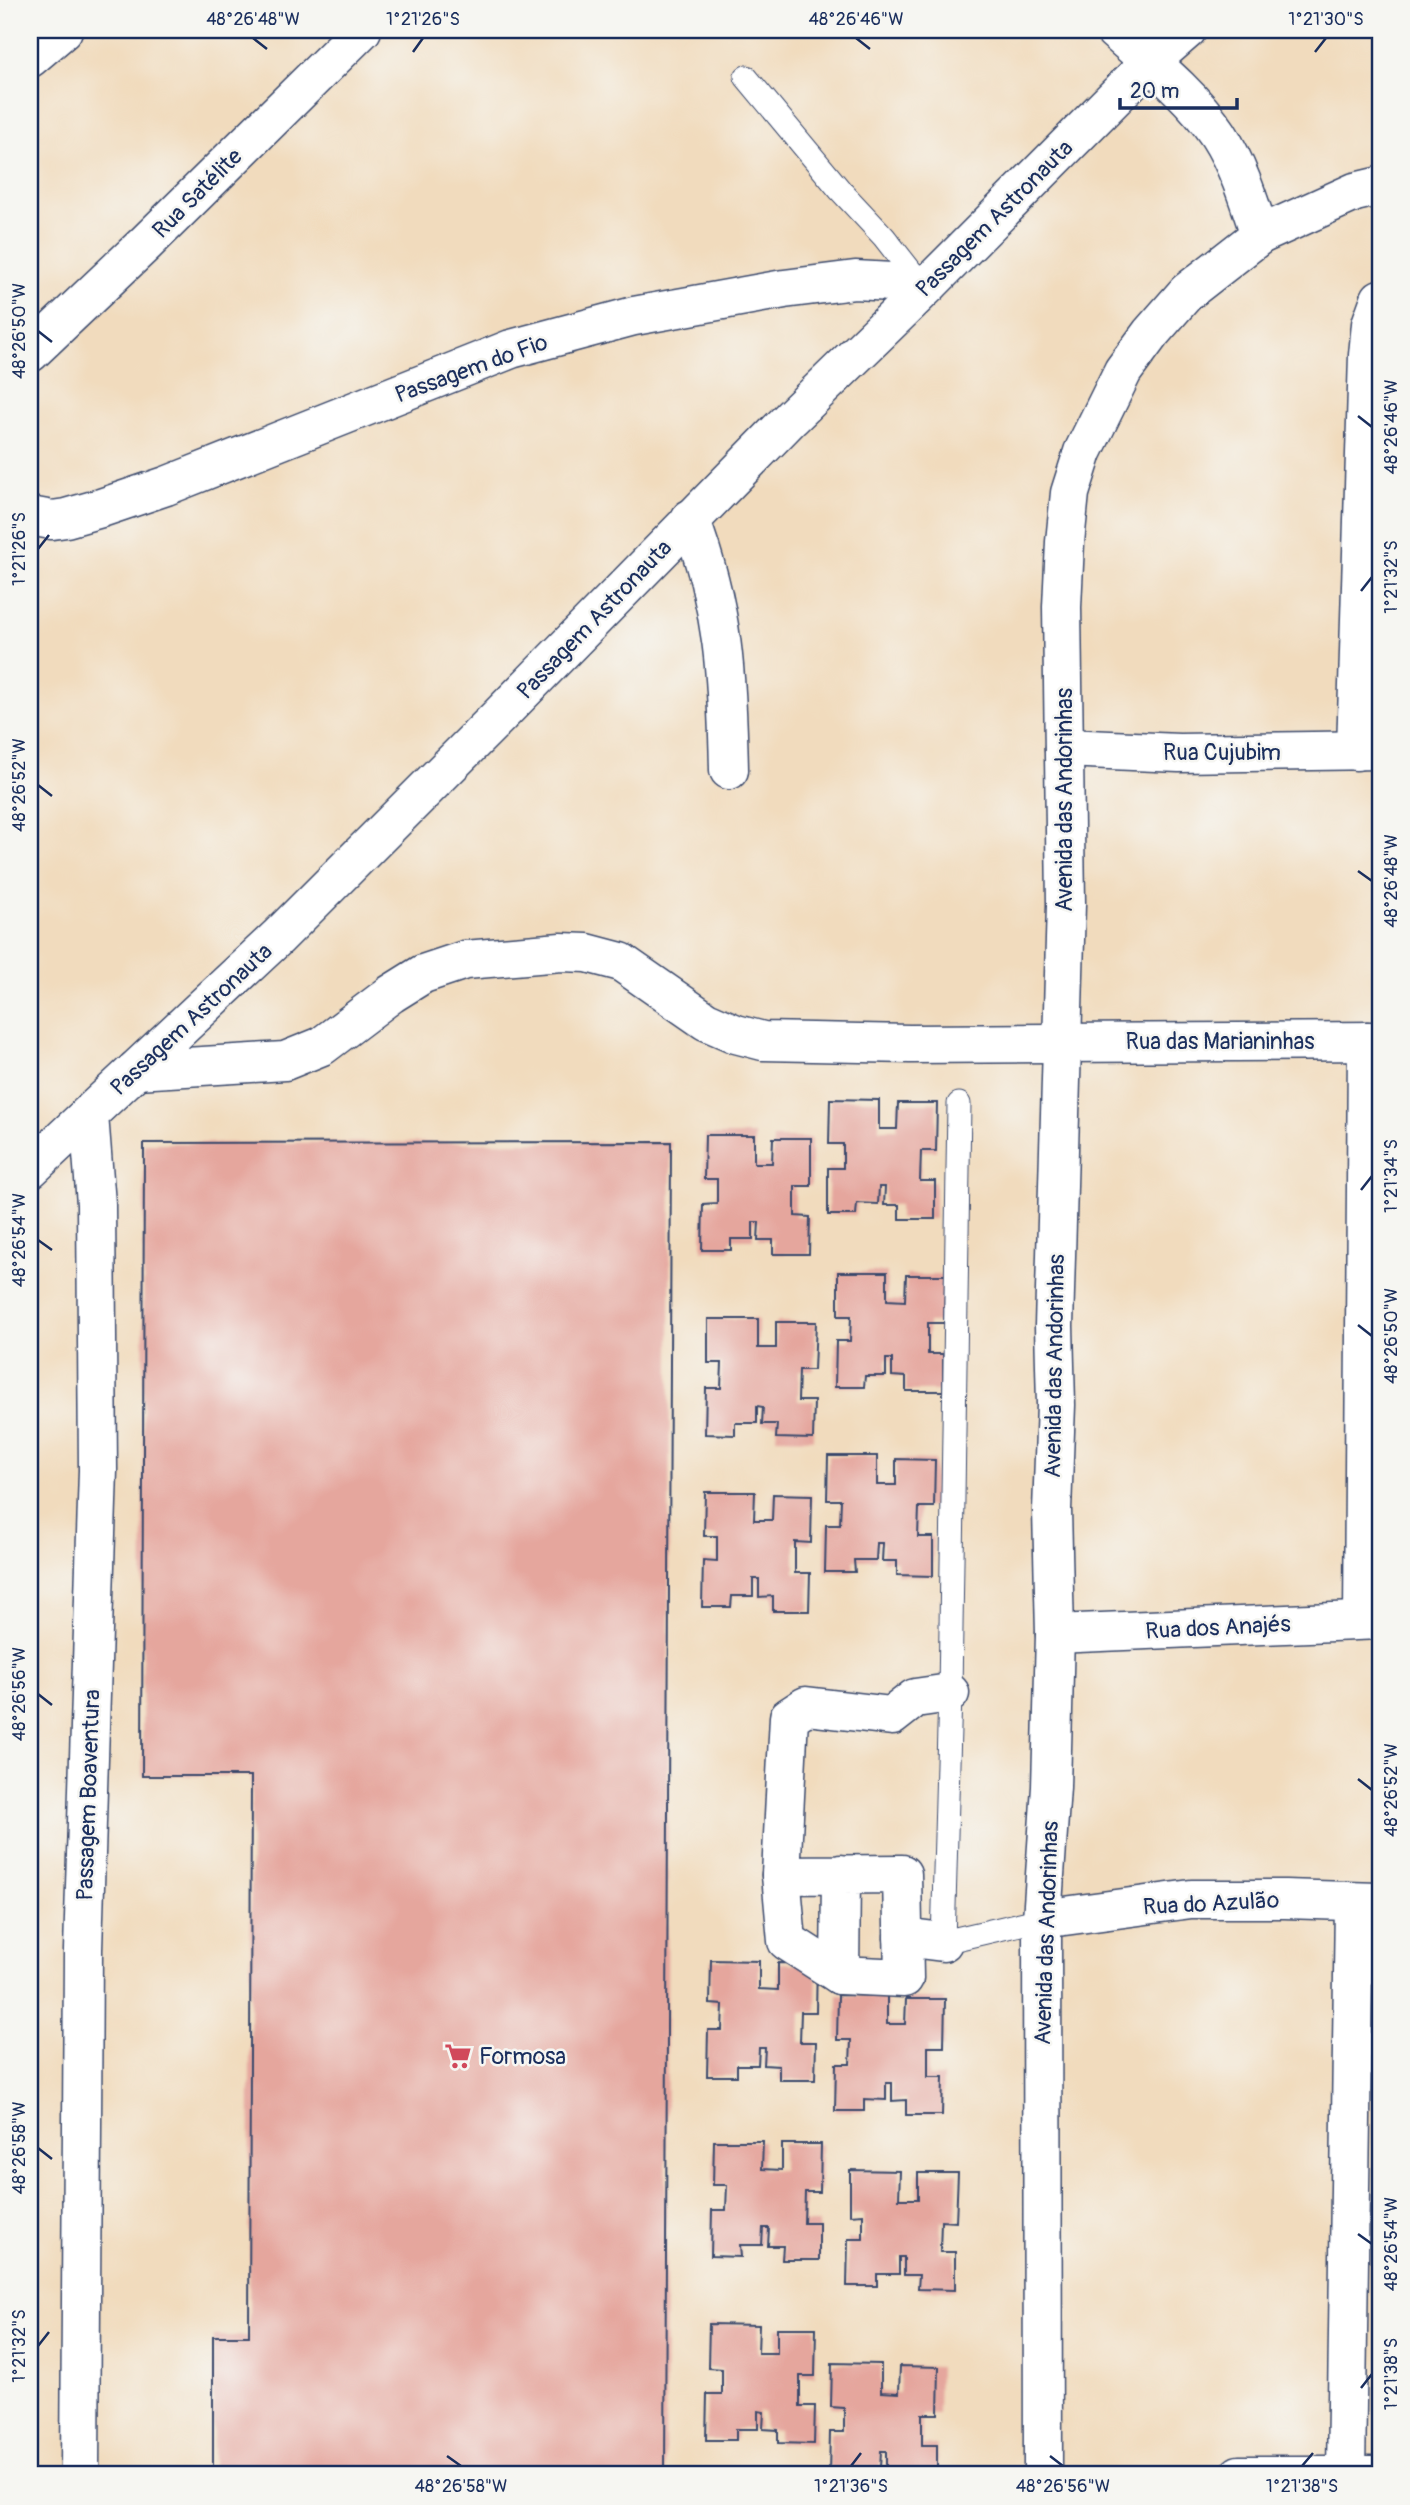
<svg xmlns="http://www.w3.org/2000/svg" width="1410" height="2505" font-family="Pangolin,sans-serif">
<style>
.building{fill:#e5a69d}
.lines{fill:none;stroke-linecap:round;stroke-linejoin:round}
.service-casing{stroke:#3b496c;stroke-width:25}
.minor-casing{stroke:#3b496c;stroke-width:41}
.service{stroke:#fff;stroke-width:23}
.minor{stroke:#fff;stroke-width:38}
.ticks{fill:none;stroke:#1b2f5e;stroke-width:2.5}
.labels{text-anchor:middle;stroke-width:5;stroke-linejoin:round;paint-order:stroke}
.street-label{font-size:23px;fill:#1b2f5e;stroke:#f6f6f2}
.poi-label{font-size:23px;fill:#1b2f5e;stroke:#f6f6f2;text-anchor:start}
.neatline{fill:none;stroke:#1b2f5e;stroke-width:2.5}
.ticks-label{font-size:18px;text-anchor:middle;fill:#1b2f5e}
</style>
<rect width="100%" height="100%" fill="#f6f6f2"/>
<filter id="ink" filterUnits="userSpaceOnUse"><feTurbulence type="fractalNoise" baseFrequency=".0143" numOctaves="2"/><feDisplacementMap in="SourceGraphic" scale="14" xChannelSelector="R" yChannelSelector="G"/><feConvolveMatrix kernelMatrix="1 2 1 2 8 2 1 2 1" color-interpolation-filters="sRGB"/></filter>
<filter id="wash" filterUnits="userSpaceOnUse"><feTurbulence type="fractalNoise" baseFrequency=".00686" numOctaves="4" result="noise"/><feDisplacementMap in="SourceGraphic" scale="28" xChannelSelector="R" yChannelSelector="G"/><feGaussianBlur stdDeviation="1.57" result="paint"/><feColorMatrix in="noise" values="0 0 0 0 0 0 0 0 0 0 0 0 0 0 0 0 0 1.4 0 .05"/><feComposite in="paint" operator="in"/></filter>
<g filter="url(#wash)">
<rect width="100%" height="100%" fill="#f1dbbd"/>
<g id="blocks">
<!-- building -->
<g class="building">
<path d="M830 1099 879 1100V1129H897L898 1103H937L936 1151H921L920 1181H935V1219H899V1205H884L885 1187H879L878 1204 857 1203 856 1215H828V1168H843V1144H829Z"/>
<path d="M705 1135H754V1163H772L773 1138H811V1186H795V1216L810 1217 809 1254H773V1240H758L759 1222H753V1239H731V1250H702L703 1204 717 1203V1179H704Z"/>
<path d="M671 1142 665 2475H213V2336H249L251 1776H142L144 1143Z"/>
<path d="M838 1272H887V1300L905 1301 906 1275H945L944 1323H928V1354H943V1391H906V1377L892 1376V1359H886V1376H865L864 1387H835L836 1341H850L851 1316H838Z"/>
<path d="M708 1319H758V1348H776V1322H816L814 1370H799L798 1401H814L813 1439 776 1438 777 1424H762L763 1407 757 1406V1423H735V1435L705 1434 706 1388H721L722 1363H708Z"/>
<path d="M828 1456H877V1485H896V1459L935 1460 934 1507H919L918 1537H933V1576L897 1575V1561H882L883 1543H877L876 1560H854L855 1572H825L826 1525H840L841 1500H827Z"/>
<path d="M705 1492H755L754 1520H772L773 1494 812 1495 811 1543 795 1542V1573H810L809 1611H773V1596L759 1597V1579H753V1596H732L731 1607H702L703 1560 717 1561V1536H704Z"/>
<path d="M711 1960 759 1961V1989L778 1990V1963L817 1964 816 2012H801L800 2042H816L815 2080H779V2066L764 2065 765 2048H759L758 2065H737V2076H707L708 2030H722L723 2005 710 2004Z"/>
<path d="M838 1995 887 1996V2024H905L906 1999H945L944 2047H928V2077H943L942 2115H906V2100L892 2101V2083H886V2100L864 2099V2111H835L836 2064H850L851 2040H837Z"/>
<path d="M714 2141H763L762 2169 782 2170V2144H821L820 2192H805L804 2223H819V2260H782L783 2246H768L769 2228H763L762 2245H740L741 2257 711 2256 712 2210H726L727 2185H713Z"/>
<path d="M850 2170 900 2171 899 2199H918V2173H958L956 2222 941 2221 940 2252H955V2290L918 2289 919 2275H904V2257H899V2274H877V2286H847L848 2239H863V2214L850 2215Z"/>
<path d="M709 2324 759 2325 758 2353H777V2328H816L815 2376H800V2406H815L814 2444 778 2443V2430L763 2429 764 2412 758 2411V2429H736V2440H706L707 2394H722V2369L708 2368Z"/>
<path d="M832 2363 881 2364V2392L899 2393 900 2366 939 2367 938 2414H922V2445H937V2475H900V2469L886 2468V2451H881L880 2467H858V2475H829L830 2432H844V2408L831 2407Z"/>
</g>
</g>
</g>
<g filter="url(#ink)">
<use href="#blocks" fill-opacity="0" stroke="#3b496c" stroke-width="2"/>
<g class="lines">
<defs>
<g id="service">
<path d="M746 77 840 190 884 237 920 283"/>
<path d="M959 1104 950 1693 943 1942 1042 1919"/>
</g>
<g id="minor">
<path d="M1114 30C1150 62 1191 94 1218 134 1238 165 1249 201 1260 235"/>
<path d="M30 58 63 30"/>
<path d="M30 353 146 243 362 30"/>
<path d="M30 516 52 520 66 518 101 508 166 486 511 349 634 316 784 289 855 280 929 284"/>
<path d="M690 519C724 608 727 677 729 770"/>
<path d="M1064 748 1179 753 1380 750"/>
<path d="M1356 751 1368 355 1371 324 1380 299"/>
<path d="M136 1070 285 1061 322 1046 391 994 423 974 465 960 561 952 587 953 621 962 706 1021 736 1034 763 1041 910 1044 1380 1041"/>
<path d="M30 1169 278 937 498 717 791 418 929 284 1150 62 1187 30"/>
<path d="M1363 1620 1367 1041"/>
<path d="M1055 1634 1380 1620"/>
<path d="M841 1874 840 1975 904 1978 902 1874 781 1875 789 1717 806 1706 892 1716 915 1698 950 1693"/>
<path d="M781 1875 787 1941 840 1975"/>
<path d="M1042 1919 1191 1899H1285L1378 1902"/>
<path d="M903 1937 943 1942"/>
<path d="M1346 2474 1354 1903"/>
<path d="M80 2475 83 1950 98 1470 96 1204 89 1115"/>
<path d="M1043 2475 1042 1919 1051 1787 1055 1634 1052 1510 1056 1405 1054 1326 1066 904 1062 607 1065 542 1070 493 1083 452 1123 371 1151 333 1187 292 1260 235 1355 192 1380 186"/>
<path d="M1239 2475H1380"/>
</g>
</defs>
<!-- service casing -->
<use href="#service" class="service-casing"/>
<!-- minor casing -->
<use href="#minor" class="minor-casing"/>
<!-- service -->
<use href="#service" class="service"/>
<!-- minor -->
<use href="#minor" class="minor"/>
</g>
</g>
<!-- ticks -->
<path class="ticks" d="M253 38 267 49M856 38 870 49M413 52 423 38M1315 52 1326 38M38 331 52 342M1358 416 1372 427M38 549 49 535M1361 591 1372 577M38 785 52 796M1358 871 1372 881M1361 1190 1372 1176M38 1240 52 1250M1358 1325 1372 1336M38 1694 52 1705M1358 1779 1372 1790M38 2148 52 2159M1358 2234 1372 2244M38 2346 49 2332M1361 2388 1372 2374M447 2456 461 2466M1050 2456 1063 2466M851 2466 861 2453M1302 2466 1313 2453"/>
<!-- icons -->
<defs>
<symbol id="supermarket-bare" viewBox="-9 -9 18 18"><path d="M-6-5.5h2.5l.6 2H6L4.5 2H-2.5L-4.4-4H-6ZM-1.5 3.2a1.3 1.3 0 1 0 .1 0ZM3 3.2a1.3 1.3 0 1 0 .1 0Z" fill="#d1495b" stroke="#f6f6f2" stroke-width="2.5" paint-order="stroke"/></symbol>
</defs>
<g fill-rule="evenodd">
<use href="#supermarket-bare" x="439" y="2037" width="38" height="38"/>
</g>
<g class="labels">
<!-- street labels -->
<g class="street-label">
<text transform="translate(197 193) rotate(-45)" y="8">Rua Satélite</text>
<text transform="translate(994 218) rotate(-45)" y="8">Passagem Astronauta</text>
<text transform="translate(471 368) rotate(-20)" y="8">Passagem do Fio</text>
<text transform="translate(594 619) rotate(-46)" y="8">Passagem Astronauta</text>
<text x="1222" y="760">Rua Cujubim</text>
<text transform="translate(1064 800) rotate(-90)" y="8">Avenida das Andorinhas</text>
<text transform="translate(191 1019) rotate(-43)" y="8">Passagem Astronauta</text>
<text x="1220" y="1049">Rua das Marianinhas</text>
<text transform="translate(1054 1366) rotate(-89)" y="8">Avenida das Andorinhas</text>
<text transform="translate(1218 1627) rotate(-3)" y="8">Rua dos Anajés</text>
<text transform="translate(88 1795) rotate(-88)" y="8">Passagem Boaventura</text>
<text transform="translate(1211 1903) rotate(-3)" y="8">Rua do Azulão</text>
<text transform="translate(1046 1933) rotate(-88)" y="8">Avenida das Andorinhas</text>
</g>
<!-- poi labels -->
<g class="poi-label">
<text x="479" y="2064">Formosa</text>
</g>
</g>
<!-- margin -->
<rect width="1410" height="2505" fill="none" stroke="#f6f6f2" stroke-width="77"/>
<!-- scale -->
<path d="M1120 98v10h117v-10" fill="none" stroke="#1b2f5e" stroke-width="3.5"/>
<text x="1130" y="98" font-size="21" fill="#1b2f5e" stroke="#f6f6f2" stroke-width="5" paint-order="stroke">20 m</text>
<rect x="38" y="38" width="1334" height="2428" class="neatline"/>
<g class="ticks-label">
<text x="253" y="25">48°26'48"W</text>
<text x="423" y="25">1°21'26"S</text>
<text x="856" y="25">48°26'46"W</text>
<text x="1326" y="25">1°21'30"S</text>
<text transform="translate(19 331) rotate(-90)" y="6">48°26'50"W</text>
<text transform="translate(1391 427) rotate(-90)" y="6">48°26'46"W</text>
<text transform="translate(19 549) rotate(-90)" y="6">1°21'26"S</text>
<text transform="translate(1391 577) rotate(-90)" y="6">1°21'32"S</text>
<text transform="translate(19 785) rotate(-90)" y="6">48°26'52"W</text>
<text transform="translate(1391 881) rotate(-90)" y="6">48°26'48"W</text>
<text transform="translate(1391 1176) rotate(-90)" y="6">1°21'34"S</text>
<text transform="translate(19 1240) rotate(-90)" y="6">48°26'54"W</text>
<text transform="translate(1391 1336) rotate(-90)" y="6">48°26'50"W</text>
<text transform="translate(19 1694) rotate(-90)" y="6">48°26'56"W</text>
<text transform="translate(1391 1790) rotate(-90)" y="6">48°26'52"W</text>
<text transform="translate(19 2148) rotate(-90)" y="6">48°26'58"W</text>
<text transform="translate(1391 2244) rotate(-90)" y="6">48°26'54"W</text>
<text transform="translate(19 2346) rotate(-90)" y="6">1°21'32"S</text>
<text transform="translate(1391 2374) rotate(-90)" y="6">1°21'38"S</text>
<text x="461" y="2492">48°26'58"W</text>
<text x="851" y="2492">1°21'36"S</text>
<text x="1063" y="2492">48°26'56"W</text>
<text x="1302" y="2492">1°21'38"S</text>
</g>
</svg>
